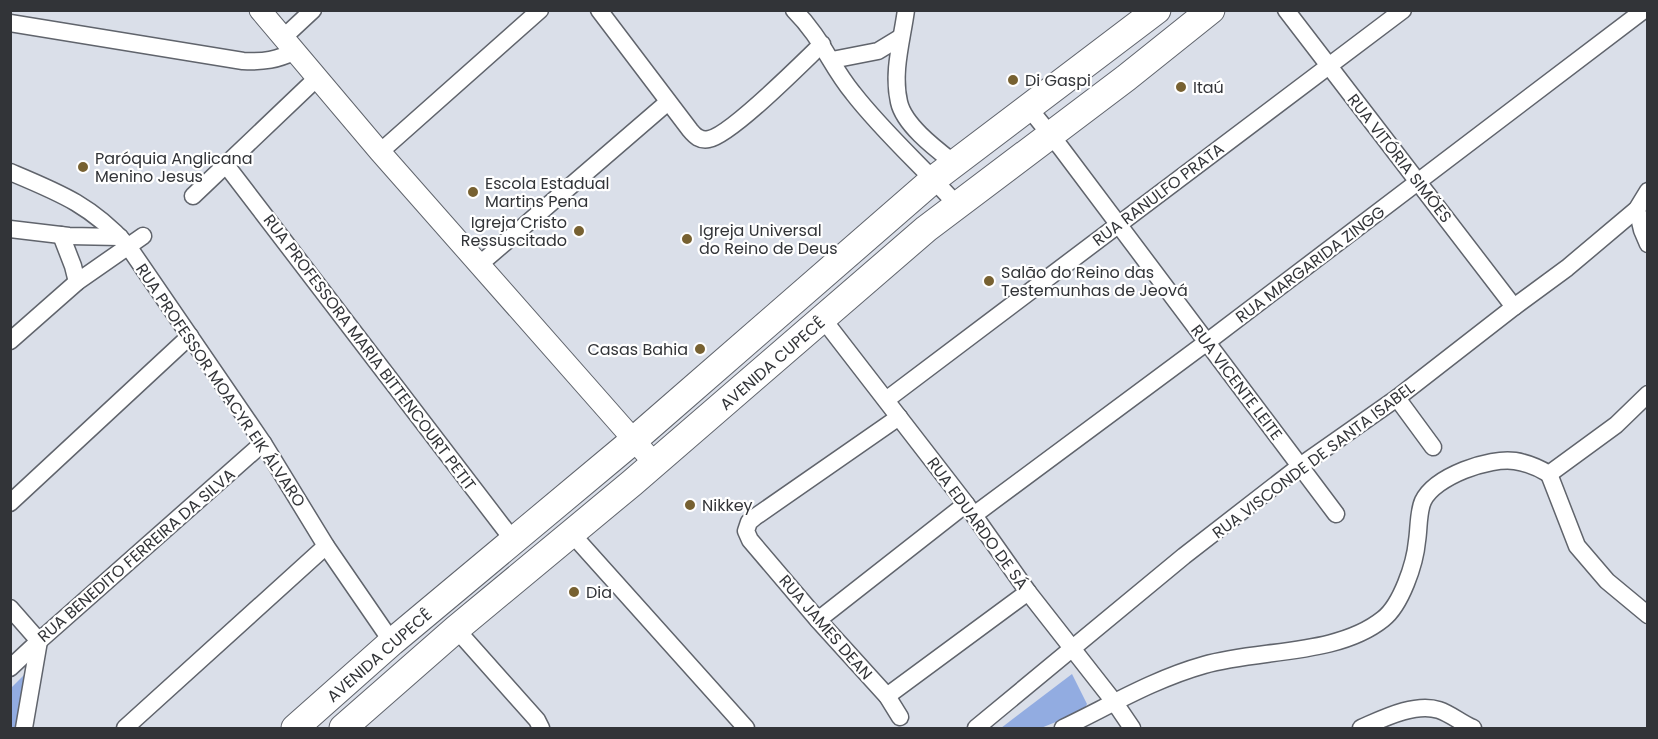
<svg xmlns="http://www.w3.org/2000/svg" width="1658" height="739" font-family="Poppins,sans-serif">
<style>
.green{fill:#92ace1}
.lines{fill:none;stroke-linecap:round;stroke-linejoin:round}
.minor-casing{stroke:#60646c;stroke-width:19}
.tertiary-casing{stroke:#60646c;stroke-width:23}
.primary-casing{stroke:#60646c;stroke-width:29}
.minor{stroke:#fff;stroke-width:16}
.tertiary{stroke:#fff;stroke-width:21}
.primary{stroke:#fff;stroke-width:27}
.poi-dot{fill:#776131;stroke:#fff;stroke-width:2}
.labels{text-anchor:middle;stroke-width:4.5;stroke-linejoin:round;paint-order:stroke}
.poi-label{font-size:16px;fill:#323438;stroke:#fff;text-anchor:start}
.street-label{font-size:16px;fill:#323438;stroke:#fff}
</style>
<rect width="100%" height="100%" fill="#dadfe9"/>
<!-- green -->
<g class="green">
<path d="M29 670 17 728H11V688Z"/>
<path d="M1072 674 1087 704 1083 711 1041 728H1001Z"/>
</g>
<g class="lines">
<defs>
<g id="minor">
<path d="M599 10 690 130C695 136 700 141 709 139 731 135 802 63 822 44"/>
<path d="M794 10C822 38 830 65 853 93 884 133 923 167 957 205"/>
<path d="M906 10C902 40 892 72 899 102 904 125 936 149 954 163"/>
<path d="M1286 10 1514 307"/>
<path d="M10 23 243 61C265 62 276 60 296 51"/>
<path d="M284 37 313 10"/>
<path d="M832 60 878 51 901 37"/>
<path d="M1028 107 1061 148 1336 514"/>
<path d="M380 152 540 10"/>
<path d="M226 165 513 540"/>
<path d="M10 172C60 193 91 205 128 246L263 443 326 546 392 642"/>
<path d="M193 196 318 77"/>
<path d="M1637 209 1642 230 1648 244"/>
<path d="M10 229 69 236 120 237"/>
<path d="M61 235 73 266 77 282"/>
<path d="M480 264 668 102"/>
<path d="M823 319 966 504 1028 592 1115 703 1132 728"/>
<path d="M10 341 77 282 143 236"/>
<path d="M1397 398 1433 447"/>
<path d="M886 400 1403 10"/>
<path d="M899 417 755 517 749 522 746 531 750 540 818 620 887 696 900 717"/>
<path d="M1549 474 1577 546 1607 581 1648 615"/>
<path d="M10 503 190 336"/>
<path d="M974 515 1207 342 1644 10"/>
<path d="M572 534 746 728"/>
<path d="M10 608 39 641 24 728"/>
<path d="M818 620 966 504"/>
<path d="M456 629 537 720 541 728"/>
<path d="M10 668 39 641 263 443"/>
<path d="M887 696 1028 592"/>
<path d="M125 728 326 546"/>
<path d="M976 728 1184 556 1300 466 1397 398 1514 307 1567 268 1637 209 1648 191"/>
<path d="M1063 728C1109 706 1154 679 1204 665 1258 649 1337 656 1383 619 1401 605 1415 564 1417 541 1419 529 1418 512 1423 501 1435 476 1490 457 1515 461 1528 463 1539 468 1549 474L1616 425 1648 394"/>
<path d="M1361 728C1382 719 1415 702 1439 710 1451 714 1461 723 1473 728"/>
</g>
<path id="tertiary" d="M260 10 380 152 655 464"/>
<g id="primary">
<path d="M295 728 392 642 634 440 934 179 1157 10"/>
<path d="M343 728 456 629 632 483 926 229 1126 78 1211 10"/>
</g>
</defs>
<!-- minor casing -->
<use href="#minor" class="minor-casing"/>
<!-- tertiary casing -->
<use href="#tertiary" class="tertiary-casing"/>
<!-- primary casing -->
<use href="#primary" class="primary-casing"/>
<!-- minor -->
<use href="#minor" class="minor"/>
<!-- tertiary -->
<use href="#tertiary" class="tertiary"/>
<!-- primary -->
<use href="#primary" class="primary"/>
</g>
<!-- markers -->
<g class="poi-dot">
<circle cx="1013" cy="80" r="6"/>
<circle cx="1181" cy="87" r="6"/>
<circle cx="83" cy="167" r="6"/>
<circle cx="473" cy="192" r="6"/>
<circle cx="579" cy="231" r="6"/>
<circle cx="687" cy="239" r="6"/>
<circle cx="989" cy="281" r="6"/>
<circle cx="700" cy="349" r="6"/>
<circle cx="690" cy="505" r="6"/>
<circle cx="574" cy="592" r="6"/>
</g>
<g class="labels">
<!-- poi labels -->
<g class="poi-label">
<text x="1025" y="86">Di Gaspi</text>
<text x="1193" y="93">Itaú</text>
<text x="95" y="164">Paróquia Anglicana<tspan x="95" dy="18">Menino Jesus</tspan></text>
<text x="485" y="189">Escola Estadual<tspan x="485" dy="18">Martins Pena</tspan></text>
<text x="567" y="228" text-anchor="end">Igreja Cristo<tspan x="567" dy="18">Ressuscitado</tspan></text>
<text x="699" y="236">Igreja Universal<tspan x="699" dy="18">do Reino de Deus</tspan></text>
<text x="1001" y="278">Salão do Reino das<tspan x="1001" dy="18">Testemunhas de Jeová</tspan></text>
<text x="688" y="355" text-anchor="end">Casas Bahia</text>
<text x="702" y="511">Nikkey</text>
<text x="586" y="598">Dia</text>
</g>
<!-- street labels -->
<g class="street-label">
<text transform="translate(1400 158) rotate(52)" y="6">RUA VITÓRIA SIMÕES</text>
<text transform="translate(1158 194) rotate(-37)" y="6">RUA RANULFO PRATA</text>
<text transform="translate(1310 264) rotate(-37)" y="6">RUA MARGARIDA ZINGG</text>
<text transform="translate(370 352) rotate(53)" y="6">RUA PROFESSORA MARIA BITTENCOURT PETIT</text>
<text transform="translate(772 363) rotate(-41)" y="6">AVENIDA CUPECÊ</text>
<text transform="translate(1237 382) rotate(53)" y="6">RUA VICENTE LEITE</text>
<text transform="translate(221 385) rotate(56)" y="6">RUA PROFESSOR MOACYR EIK ÁLVARO</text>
<text transform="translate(1313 460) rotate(-37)" y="6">RUA VISCONDE DE SANTA ISABEL</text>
<text transform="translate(978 523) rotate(54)" y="6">RUA EDUARDO DE SÁ</text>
<text transform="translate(136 555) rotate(-41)" y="6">RUA BENEDITO FERREIRA DA SILVA</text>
<text transform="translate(826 627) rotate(49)" y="6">RUA JAMES DEAN</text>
<text transform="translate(379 655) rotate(-41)" y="6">AVENIDA CUPECÊ</text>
</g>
</g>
<!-- border -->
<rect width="1658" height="739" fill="none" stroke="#323438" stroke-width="24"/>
</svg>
